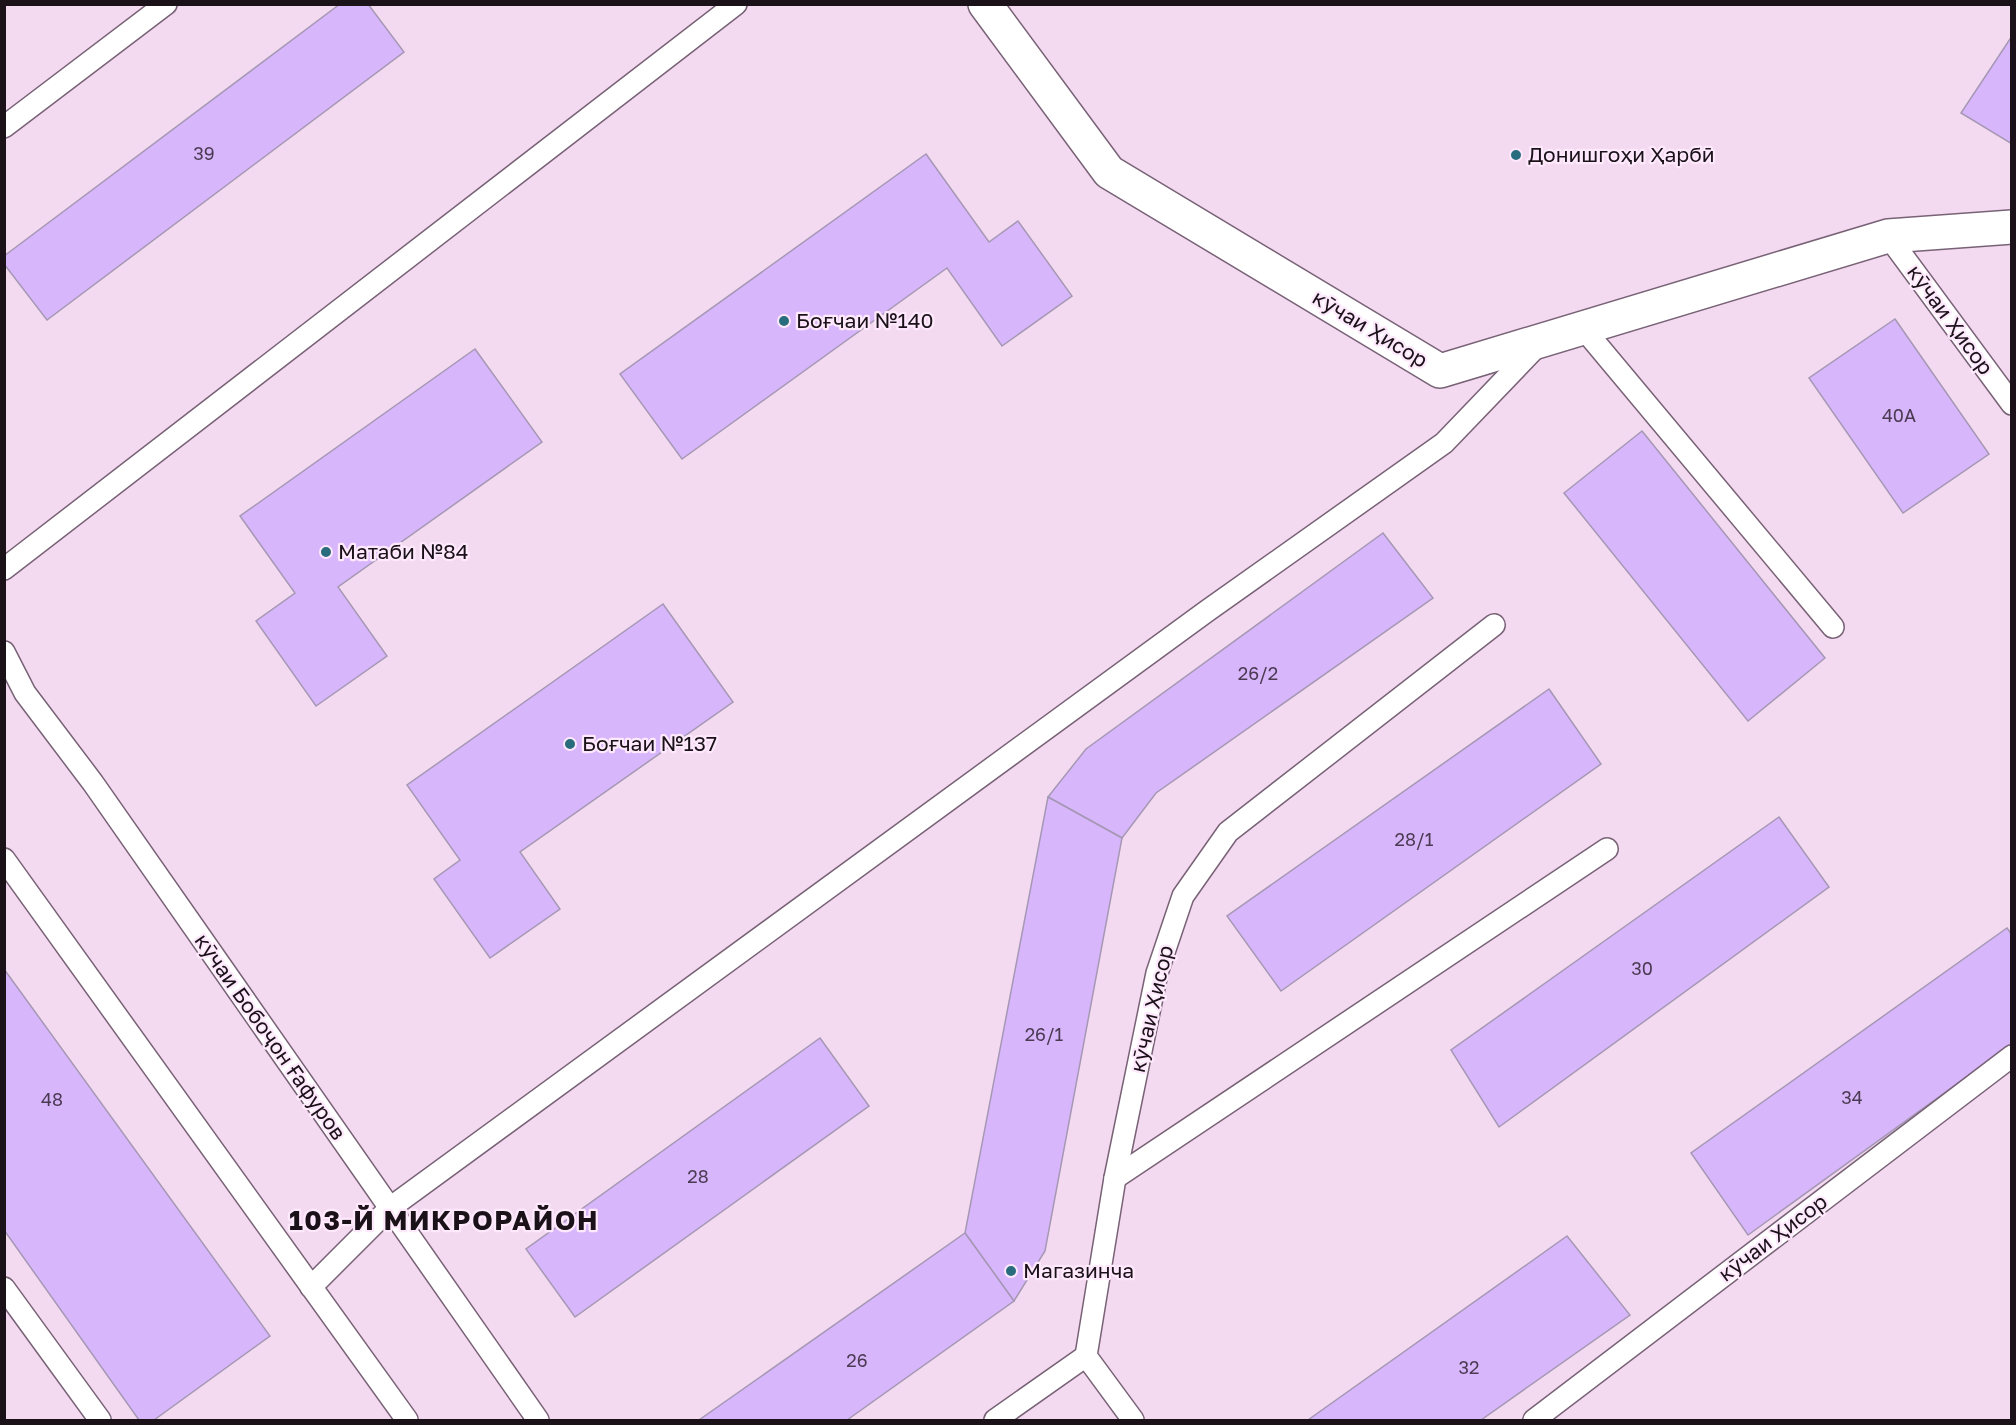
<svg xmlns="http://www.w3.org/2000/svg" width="2016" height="1425" font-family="'Golos Text',sans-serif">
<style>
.building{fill:#d8b6fb;stroke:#a598b4;stroke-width:1.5}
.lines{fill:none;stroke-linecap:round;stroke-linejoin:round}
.service-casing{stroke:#786276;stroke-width:24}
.minor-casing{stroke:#786276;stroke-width:36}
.service{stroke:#fff;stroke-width:21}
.minor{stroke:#fff;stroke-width:33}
.poi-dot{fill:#286c7d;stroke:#fee9fc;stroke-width:2}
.labels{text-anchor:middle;stroke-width:4.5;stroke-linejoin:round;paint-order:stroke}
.number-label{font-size:18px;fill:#4a3a52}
.poi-label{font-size:21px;fill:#1a1119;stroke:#fee9fc;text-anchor:start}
.street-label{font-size:21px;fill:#1a1119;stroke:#fee9fc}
.district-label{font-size:27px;font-weight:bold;letter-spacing:1.5px;fill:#1a1119;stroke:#fee9fc}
</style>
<rect width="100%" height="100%" fill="#f4daf1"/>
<!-- building -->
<g class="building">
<path d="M340 4H368L404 52 47 320 4 264V256Z"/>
<path d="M2012 36V144L1961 113Z"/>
<path d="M926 154 989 242 1018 221 1072 296 1002 346 947 268 682 459 620 374Z"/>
<path d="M1895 319 1989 454 1903 513 1809 378Z"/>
<path d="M475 349 542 442 338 587 387 656 316 706 256 621 295 593 240 516Z"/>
<path d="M1642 431 1825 658 1748 721 1564 493Z"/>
<path d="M1383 533 1433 598 1156 793 1122 838 1048 797 1086 749Z"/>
<path d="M663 604 733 702 520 852 560 909 490 958 434 879 460 860 407 785Z"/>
<path d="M1549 689 1601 764 1281 991 1227 916Z"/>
<path d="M1048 797 1122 838 1045 1251 1014 1301 965 1233Z"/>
<path d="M1779 817 1829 887 1499 1127 1451 1050Z"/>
<path d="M2007 928 2012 935V1044L1748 1235 1691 1153Z"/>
<path d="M4 969 270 1336 154 1420H139L4 1230Z"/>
<path d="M820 1038 869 1106 575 1317 526 1249Z"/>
<path d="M965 1233 1014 1301 847 1420H699Z"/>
<path d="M1567 1236 1630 1315 1481 1420H1308Z"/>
</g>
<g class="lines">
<defs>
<g id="service">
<path d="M4 127 166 4"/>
<path d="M1888 236 2012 404"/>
<path d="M1583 328 1833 627"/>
<path d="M4 569 736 4"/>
<path d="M4 652 25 693 93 783 538 1420"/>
<path d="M4 859 407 1420"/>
<path d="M1115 1178 1607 849"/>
<path d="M311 1287 390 1208 1207 611 1444 443 1539 344"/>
<path d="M4 1288 100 1420"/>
<path d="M995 1420 1086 1356"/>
<path d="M1133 1420 1086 1356 1115 1178 1157 973 1183 896 1228 832 1494 625"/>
<path d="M1534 1420 2012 1056"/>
</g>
<path id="minor" d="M985 4 1109 172 1440 371 1888 236 2012 227"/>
</defs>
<!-- service casing -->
<use href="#service" class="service-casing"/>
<!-- minor casing -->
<use href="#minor" class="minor-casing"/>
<!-- service -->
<use href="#service" class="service"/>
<!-- minor -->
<use href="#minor" class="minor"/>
</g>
<!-- markers -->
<g class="poi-dot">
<circle cx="1516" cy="155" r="6"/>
<circle cx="784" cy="321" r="6"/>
<circle cx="326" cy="552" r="6"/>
<circle cx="570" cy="744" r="6"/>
<circle cx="1011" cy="1271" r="6"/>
</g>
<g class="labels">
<!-- number labels -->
<g class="number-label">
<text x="204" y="160">39</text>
<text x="1899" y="422">40А</text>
<text x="1258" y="680">26/2</text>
<text x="1414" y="846">28/1</text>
<text x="1642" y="975">30</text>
<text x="1044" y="1041">26/1</text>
<text x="1852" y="1104">34</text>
<text x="52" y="1106">48</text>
<text x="698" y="1183">28</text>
<text x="857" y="1367">26</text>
<text x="1469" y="1374">32</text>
</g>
<!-- poi labels -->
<g class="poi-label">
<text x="1528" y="162">Донишгоҳи Ҳарбӣ</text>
<text x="796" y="328">Боғчаи №140</text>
<text x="338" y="559">Матаби №84</text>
<text x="582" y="751">Боғчаи №137</text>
<text x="1023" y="1278">Магазинча</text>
</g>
<!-- street labels -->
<g class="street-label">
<text transform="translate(1950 320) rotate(54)" y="7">кӯчаи Ҳисор</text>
<text transform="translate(1370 329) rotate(31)" y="7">кӯчаи Ҳисор</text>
<text transform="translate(1152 1009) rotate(-77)" y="7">кӯчаи Ҳисор</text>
<text transform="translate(270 1037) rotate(55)" y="7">кӯчаи Бобоҷон Ғафуров</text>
<text transform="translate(1773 1238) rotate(-37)" y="7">кӯчаи Ҳисор</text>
</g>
<!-- district labels -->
<g class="district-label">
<text x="444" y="1230">103-Й МИКРОРАЙОН</text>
</g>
</g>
<!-- border -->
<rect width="2016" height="1425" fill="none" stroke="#1a1119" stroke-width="12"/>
</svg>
